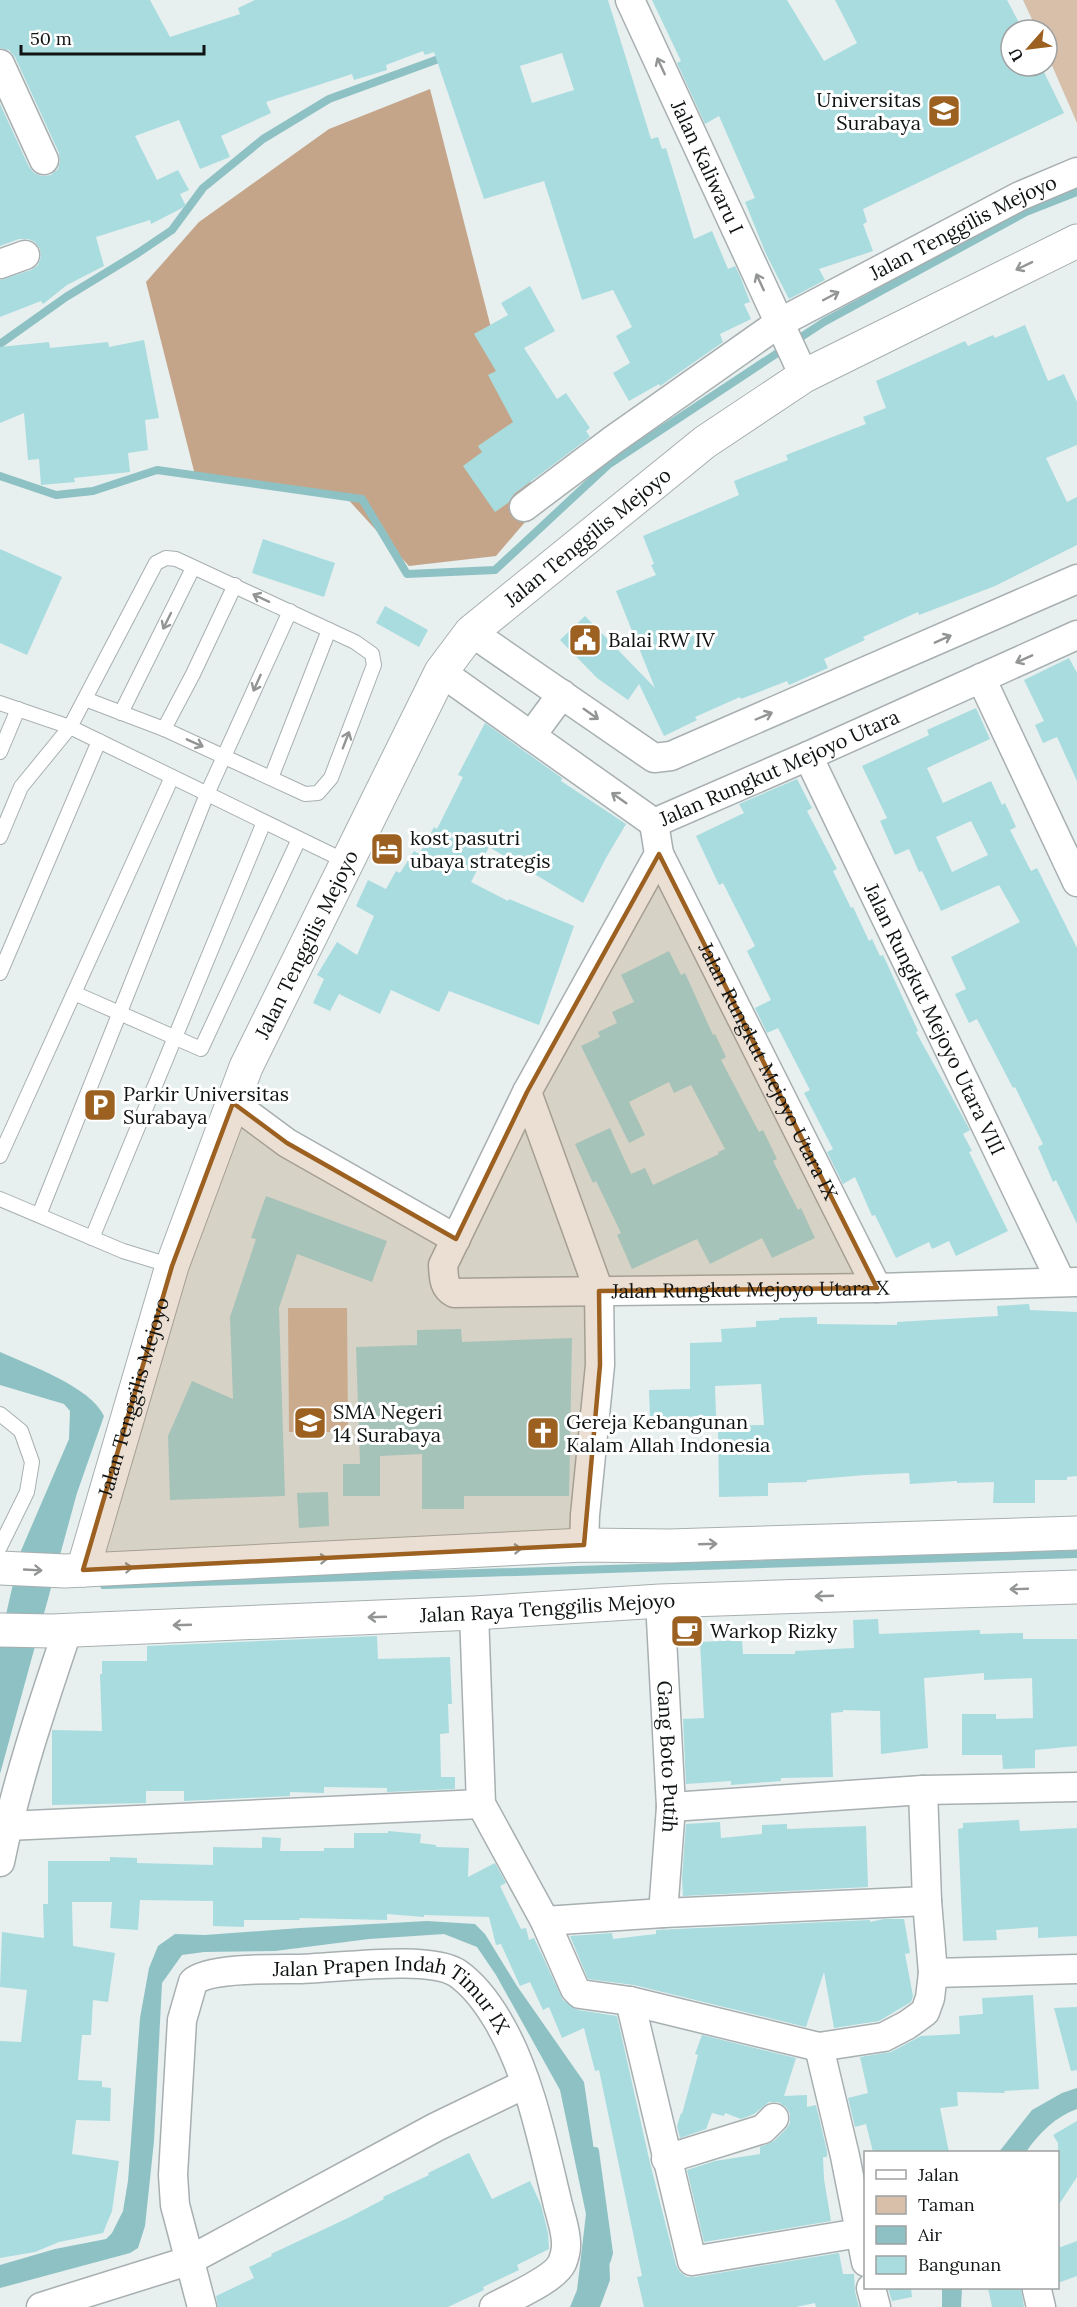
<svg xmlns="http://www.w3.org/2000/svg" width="1077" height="2307" font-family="Lora,serif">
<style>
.green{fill:#d7bfa9}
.forest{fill:#c5a58a}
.water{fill:#8ec1c3}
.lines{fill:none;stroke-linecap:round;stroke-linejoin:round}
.stream{stroke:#8ec1c3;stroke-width:8}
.building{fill:#a9dcdf;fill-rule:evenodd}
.service-casing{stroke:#a8afb0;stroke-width:16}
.minor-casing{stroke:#a8afb0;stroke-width:31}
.tertiary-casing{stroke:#a8afb0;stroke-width:35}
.service{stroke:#fff;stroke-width:14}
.minor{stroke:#fff;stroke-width:28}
.tertiary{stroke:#fff;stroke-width:33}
.oneway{stroke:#939595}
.marked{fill:#9c6121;fill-opacity:0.2;stroke:#9c6121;stroke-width:4.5;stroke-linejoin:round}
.labels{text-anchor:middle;stroke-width:6;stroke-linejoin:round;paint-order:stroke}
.poi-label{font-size:20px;fill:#101313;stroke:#fff;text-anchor:start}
.street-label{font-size:20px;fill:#101313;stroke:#fff}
</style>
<rect width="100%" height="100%" fill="#e7efef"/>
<!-- green -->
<g class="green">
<path d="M1023 0H1077V123L1047 54V30H1037Z"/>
<path d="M288 1308H347L348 1432H289Z"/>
</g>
<!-- forest -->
<path class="forest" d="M430 89 537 508 496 556 409 566 343 494 195 475 146 282 199 222 329 129Z"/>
<!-- water -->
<g class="water">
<path d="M0 1352C29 1365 91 1387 104 1416L77 1493 0 1774V1641L20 1553 69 1439 70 1411 64 1404 0 1385Z"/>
<path d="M427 1921 475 1924 485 1934 517 1986 584 2082 609 2253 610 2280 600 2307H570L577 2290 586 2214 560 2090 496 1975 477 1947 444 1934 369 1939 275 1951 204 1952 182 1955 162 1983 154 2141 145 2226 138 2248 130 2253 0 2288V2265L55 2249 106 2239 112 2233 123 2211 128 2181 140 2018 149 1968 158 1946 175 1934 205 1935 300 1928Z"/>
<path d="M1077 2088V2109C1055 2117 1039 2133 1026 2152H999L1032 2110 1062 2093Z"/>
<path d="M942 2288H962L961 2307H942Z"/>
</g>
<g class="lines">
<!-- stream -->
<g class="stream">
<path d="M795 341 824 322 1026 212 1077 192"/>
<path d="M0 344 66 297 138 253 172 230 203 188 263 139 329 99 444 57"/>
<path d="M0 476 56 495 93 491 157 470 362 499 407 574 495 570 608 465 785 348"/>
<path d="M104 1585 1077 1554"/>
<path d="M595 2151 609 2253 607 2260"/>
</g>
</g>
<!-- building -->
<g class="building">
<path d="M0 0H150L170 37 240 14 238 8 255 0H608L651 139 658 137 662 149 666 148 694 239 712 231 728 269 735 266 740 276 750 302 744 304 751 319 720 334 723 342 660 386 659 384 629 401 613 373 630 363 616 336 632 327 613 290 582 300 544 181 484 199 434 52 425 55 423 51 386 65 387 70 354 80 352 74 266 102 271 113 221 136 230 157 200 169 179 120 135 136 157 180 178 170 189 190 180 194 186 206 151 224 150 220 96 237 104 266 67 285 43 304 41 301 0 317V280L31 270 38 265 41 257 40 249 35 242 28 239H19L0 246V104L29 167 34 173 42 176 51 175 58 169 60 161 59 153 15 57 9 50 0 48ZM562 53 574 90 532 103 520 66Z"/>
<path d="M652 0H787L824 61 857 43 835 0H1007L1023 30H1011V66H1041L1064 113 863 209 867 222 863 224 873 251 819 269 825 280 789 299 766 254 745 202 755 198 719 116 705 124 677 63 681 61Z"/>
<path d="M530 286 555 331 524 348 557 399 566 393 590 428 586 431 590 437 514 494 508 503 495 512 463 466 482 452 478 446 513 422 488 375 496 371 474 334 508 315 501 303Z"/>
<path d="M1025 325 1048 381 1064 374 1077 402V445L1046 458 1067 502 1077 497V545L995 586 919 615 918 612 863 637 865 640 824 659 828 668 789 685 787 681 741 699 740 697 695 717 697 720 664 736 639 684 628 700 597 678 560 640 585 616 655 688 616 591 656 575 651 565 654 564 643 536 739 495 734 481 788 460 786 455 866 424 863 417 886 408 876 381 965 341 968 346 993 335 995 338Z"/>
<path d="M144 340 159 418 145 420 148 450 128 453 130 472 74 478 75 482 41 485 39 459 28 460 24 413 0 423V347L49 342 50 348 108 342 109 347Z"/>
<path d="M263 539 335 563 324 597 252 573Z"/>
<path d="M0 549 62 577 27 655 0 643Z"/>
<path d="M385 606 428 630 419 647 376 623Z"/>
<path d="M1069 658 1077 673V781L1057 737 1043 743 1035 725 1044 721 1024 680Z"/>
<path d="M976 708 990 739 927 768 943 803 991 781 1002 805 1005 803 1016 827 1010 830 1031 871 1037 868 1077 948V1224L1056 1180 1053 1182 1038 1147 1043 1144 1015 1087 1013 1088 977 1019 969 1023 955 994 966 989 951 957 1020 922 999 885 941 911 922 871 919 872 909 849 895 855 880 821 887 818 862 766 929 735 927 730ZM971 821 988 855 952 872 936 837Z"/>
<path d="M485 723 562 778 561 781 626 824 606 858 583 903 489 847 471 882 508 901 509 899 574 926 539 1025 449 991 439 1012 391 990 380 1014 339 994 330 1011 313 1003 324 979 317 975 337 942 357 955 374 916 356 906 368 880 386 889 396 871 400 873 414 851 419 854 434 827 437 829 463 777 458 775Z"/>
<path d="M797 779 812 808 807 811 837 869 833 871 851 908 853 907 869 941 872 939 880 956 883 955 918 1031 916 1032 970 1130 963 1134 972 1151 969 1152 1008 1231 956 1256 949 1241 932 1249 929 1242 896 1258 875 1215 872 1216 855 1177 843 1184 827 1152 833 1149 804 1093 810 1090 778 1028 767 1033 755 1008 771 1000 747 951 755 946 723 883 719 885 696 836 744 813 739 804Z"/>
<path d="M669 951 681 975 685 973 713 1035 715 1034 726 1057 721 1060 759 1132 763 1130 777 1159 773 1161 798 1210 801 1208 815 1238 772 1258 762 1238 710 1264 697 1239 632 1269 617 1235 621 1233 596 1181 593 1183 575 1144 610 1128 631 1174 645 1168 653 1185 719 1154 718 1152 725 1149 691 1085 674 1093 669 1082 629 1102 645 1135 629 1143 581 1046 600 1037 598 1032 617 1023 612 1012 634 1002 621 975Z"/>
<path d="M266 1196 387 1241 372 1282 297 1254 279 1308 285 1496 170 1500 168 1436 192 1381 233 1399 230 1317 256 1239 251 1238Z"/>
<path d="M1029 1304 1030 1310 1077 1312V1476L1067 1477V1480H1035V1503H993L994 1482 957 1483V1481L910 1484 909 1473 865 1475 807 1480V1482L768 1483V1496L719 1497 718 1426 764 1425 761 1384 715 1386 716 1416 650 1418 649 1390 690 1389V1343L722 1342 721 1329 756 1327V1321L779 1320V1318L817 1317V1324L897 1325V1322L998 1316 997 1306Z"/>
<path d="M461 1329 462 1342 572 1338 569 1496H464V1509H422V1454L380 1456V1496H343V1464H360L356 1347 417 1345V1330Z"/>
<path d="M328 1492 329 1526 299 1528 297 1493Z"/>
<path d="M878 1619 879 1634 980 1630V1634L1023 1633V1639H1077V1746L1035 1750V1768L1003 1769 1002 1755H962V1714H996V1719L1033 1718 1032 1678 984 1680V1673L924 1678 928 1748 881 1754 880 1711 843 1710V1712L831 1713 833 1777 781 1778V1781L731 1785V1781L686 1784 683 1719 704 1718 700 1642 742 1640 743 1654H795V1651L854 1648 853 1620Z"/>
<path d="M377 1636 378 1659 450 1657 452 1704H448L449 1733 440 1734 441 1777H455V1789L387 1792V1788L324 1787V1793L290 1792V1796L184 1801V1791H146V1803L52 1805V1730L102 1731 100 1674H102V1661H147V1646Z"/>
<path d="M1019 1820 1020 1831 1077 1828V1936L1038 1938V1927L996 1930 997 1940 963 1941 958 1829 963 1828V1823Z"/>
<path d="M720 1822 721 1838 762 1834V1825L787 1824V1829L866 1826 868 1887 683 1896 682 1878 686 1824Z"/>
<path d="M388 1831 421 1834 420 1843 436 1845V1847L469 1848 468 1877 495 1863 506 1883 500 1886 521 1929 526 1928 529 1940 534 1938 563 2000 578 2010 617 2016 650 2163 676 2265 680 2272 687 2277H695L839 2253 843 2274H854L855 2292 859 2307H816L815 2303 796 2307H644L637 2277 642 2276 599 2070 595 2071 584 2028 562 2038 549 2007 543 2010 530 1982 520 1986 501 1944 496 1945 489 1917 424 1915V1917L387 1914V1920L300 1918 299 1920H244V1927L213 1926V1901L140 1900 138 1930 110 1928 112 1902H72L73 1946 115 1953 108 2002 93 2000 91 2035H82L78 2080 102 2081V2087L111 2088 110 2121 76 2120 72 2154 119 2161 112 2211 103 2233 59 2242 35 2252 0 2258V2041L21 2042 27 1990 0 1987 2 1932 44 1938 43 1904H48V1861H110V1857L137 1858V1863L213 1865V1847L262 1848V1837L281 1838 280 1851H324V1848H354V1833H388Z"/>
<path d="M884 1919H904L910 1953 905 1954 913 1996 911 2002 879 2021 834 2028 824 1972 806 2027 634 1985 588 1979 570 1936 612 1933 613 1939 656 1934V1930L870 1920V1922Z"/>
<path d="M1033 1995 1039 2089 1004 2091 1005 2093 957 2092 958 2106 940 2108 949 2152H873L866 2124 855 2127 848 2098 868 2093 860 2057 891 2052 921 2036 960 2034 959 2016 983 2014 982 1998Z"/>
<path d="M1077 2007V2070L1071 2071 1054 2008Z"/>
<path d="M702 2035 796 2058 784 2096 807 2095V2107L816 2105 827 2151V2157H823L824 2179 831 2221 704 2242 687 2170 715 2161 760 2154V2147L774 2141 786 2129 790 2123V2114L786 2107 778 2102H769L754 2114 741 2119 725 2113 724 2116 712 2113 706 2129 680 2138 677 2126 681 2113 682 2114 698 2055 695 2054Z"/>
<path d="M1077 2121V2177L1058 2206V2143L1053 2135Z"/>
<path d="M469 2153 492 2199 530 2181 541 2205 548 2233 549 2249 517 2265 519 2270 483 2287 484 2290 448 2307H218L216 2296 254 2278 249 2267 272 2256 271 2254 348 2218 384 2199 383 2197 429 2175 428 2173Z"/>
<path d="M1077 2241V2276L1058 2283V2248Z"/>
<path d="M888 2288H911L912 2297 892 2301Z"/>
<path d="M988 2288H1021L1024 2307H992Z"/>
</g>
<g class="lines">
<defs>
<g id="service">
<path d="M0 703 70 727 347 862"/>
<path d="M121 713 193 568"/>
<path d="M164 729 193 674 235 585"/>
<path d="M0 752 18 709"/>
<path d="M271 778 329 630"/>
<path d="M0 837 21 787 70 727 156 563 166 558 176 559 355 642 372 654 374 665 331 778 318 793 305 794 164 729 85 699"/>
<path d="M0 973 99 741"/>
<path d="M74 993 201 1049 299 839"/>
<path d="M0 1156 172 777"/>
<path d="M0 1199 123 1251 172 1266"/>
<path d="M39 1215 207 794 290 611"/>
<path d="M92 1238 264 822"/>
<path d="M0 1414 21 1431 32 1462 27 1492 0 1547"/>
</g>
<g id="minor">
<path id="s1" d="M630 0 804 376"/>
<path d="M0 64 44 160"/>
<path d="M0 264 25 255"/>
<path id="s2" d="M524 507 613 440 779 323 1020 196 1077 172"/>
<path d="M471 632 654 758 671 756 1077 579"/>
<path id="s3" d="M441 672 654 823 808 756 1077 635"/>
<path d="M981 678 1077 882"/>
<path d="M531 736 562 694"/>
<path id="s4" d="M808 756 1061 1282"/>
<path id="s5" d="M654 823 659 854 527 1092 443 1265C444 1277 443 1287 454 1293L877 1288 1077 1282"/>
<path id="s6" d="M659 854 877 1288"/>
<path d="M527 1092 599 1291 600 1365 585 1515 584 1545"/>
<path d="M233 1103 287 1143 456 1239"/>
<path id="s7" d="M660 1601 671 1807 663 1913"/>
<path d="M474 1613 481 1804 545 1921 575 1989 580 1994 630 2001 819 2047 884 2037 907 2025 925 2012 930 1998 933 1973 927 1901 923 1790"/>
<path d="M671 1807 923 1790 1077 1787"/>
<path d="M7 1826 481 1804"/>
<path d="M0 1862C16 1783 42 1706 68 1629"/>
<path d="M545 1921 663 1913 927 1901"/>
<path d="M933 1973 1077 1969"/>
<path d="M630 2001 692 2261 859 2233"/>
<path d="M819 2047 845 2156 866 2262"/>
<path d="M666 2159 763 2129 774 2118"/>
<path d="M871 2288 876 2307"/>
<path d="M1037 2290 1041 2307"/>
<path d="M41 2307 188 2261 436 2127 525 2084"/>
<path id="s8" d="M202 2307 175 2205 173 2175 182 2020 193 1982C208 1968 273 1969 295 1969 332 1969 428 1954 457 1973 473 1984 488 2004 498 2021 529 2073 543 2143 557 2201 560 2215 567 2232 566 2246 566 2251 564 2258 562 2263 554 2280 510 2298 494 2307"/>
</g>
<g id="tertiary">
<path d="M0 1568 65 1571 584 1545 670 1546 1077 1533"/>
<path id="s9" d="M83 1570 172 1266 246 1067 441 672 471 632 705 442 804 376 1077 241"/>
<path id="s10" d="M0 1630 52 1631 474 1613 660 1601 1077 1587"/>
</g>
</defs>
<!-- service casing -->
<use href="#service" class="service-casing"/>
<!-- minor casing -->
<use href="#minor" class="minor-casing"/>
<!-- tertiary casing -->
<use href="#tertiary" class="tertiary-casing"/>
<!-- service -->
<use href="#service" class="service"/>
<!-- minor -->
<use href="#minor" class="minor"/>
<!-- tertiary -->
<use href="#tertiary" class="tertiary"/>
</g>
<!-- one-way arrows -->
<defs><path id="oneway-shaft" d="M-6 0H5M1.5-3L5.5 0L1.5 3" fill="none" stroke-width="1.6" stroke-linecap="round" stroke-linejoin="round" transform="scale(1.5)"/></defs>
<g class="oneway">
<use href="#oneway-shaft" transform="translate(661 66) rotate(-115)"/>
<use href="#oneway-shaft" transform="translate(1024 266) rotate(154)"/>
<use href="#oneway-shaft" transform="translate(760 282) rotate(-115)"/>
<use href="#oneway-shaft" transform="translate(831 296) rotate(-28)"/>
<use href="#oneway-shaft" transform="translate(261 598) rotate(-155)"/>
<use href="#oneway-shaft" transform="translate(167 621) rotate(116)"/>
<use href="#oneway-shaft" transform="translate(943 639) rotate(-24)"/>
<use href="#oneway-shaft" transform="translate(1024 659) rotate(156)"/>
<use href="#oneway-shaft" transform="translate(257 683) rotate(114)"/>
<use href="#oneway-shaft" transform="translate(591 714) rotate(35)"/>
<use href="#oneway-shaft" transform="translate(764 716) rotate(-23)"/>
<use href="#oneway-shaft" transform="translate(346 740) rotate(-69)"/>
<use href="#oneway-shaft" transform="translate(195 743) rotate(24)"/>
<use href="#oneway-shaft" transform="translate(619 798) rotate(-145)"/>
<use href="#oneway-shaft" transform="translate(708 1544) rotate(-2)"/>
<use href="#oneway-shaft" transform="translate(513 1549) rotate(-3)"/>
<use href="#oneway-shaft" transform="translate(319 1559) rotate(-3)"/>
<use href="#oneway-shaft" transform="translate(124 1568) rotate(-3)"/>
<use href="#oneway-shaft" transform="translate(33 1570) rotate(3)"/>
<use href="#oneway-shaft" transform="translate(1019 1589) rotate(178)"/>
<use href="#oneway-shaft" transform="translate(824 1596) rotate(178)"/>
<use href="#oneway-shaft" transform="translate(377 1617) rotate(178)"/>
<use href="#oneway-shaft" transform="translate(182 1625) rotate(178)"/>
</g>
<!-- marked area -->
<path class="marked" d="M659 854 877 1288 599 1291 600 1365 584 1545 83 1570 172 1266 233 1103 287 1143 456 1239 527 1092Z"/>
<!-- icons -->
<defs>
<symbol id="university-square" viewBox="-11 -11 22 22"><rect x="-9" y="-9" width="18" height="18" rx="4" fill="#9c6121" stroke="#fff"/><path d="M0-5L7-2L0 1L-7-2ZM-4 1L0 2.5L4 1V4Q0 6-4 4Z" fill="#fff"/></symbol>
<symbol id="civic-square" viewBox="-11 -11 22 22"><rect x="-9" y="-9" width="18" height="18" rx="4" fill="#9c6121" stroke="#fff"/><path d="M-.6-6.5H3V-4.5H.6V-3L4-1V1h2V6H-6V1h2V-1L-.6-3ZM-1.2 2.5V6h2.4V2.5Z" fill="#fff"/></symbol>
<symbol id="hotel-square" viewBox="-11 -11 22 22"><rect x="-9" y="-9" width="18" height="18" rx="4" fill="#9c6121" stroke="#fff"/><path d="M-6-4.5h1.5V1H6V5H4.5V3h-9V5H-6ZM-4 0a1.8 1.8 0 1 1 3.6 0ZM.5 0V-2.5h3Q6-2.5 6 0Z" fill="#fff"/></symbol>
<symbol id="parking-square" viewBox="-11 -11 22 22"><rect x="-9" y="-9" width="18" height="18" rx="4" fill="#9c6121" stroke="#fff"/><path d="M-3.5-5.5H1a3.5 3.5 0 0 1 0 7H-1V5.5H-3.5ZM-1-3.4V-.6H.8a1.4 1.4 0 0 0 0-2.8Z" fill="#fff"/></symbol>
<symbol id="school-square" viewBox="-11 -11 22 22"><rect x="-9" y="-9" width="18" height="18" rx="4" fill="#9c6121" stroke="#fff"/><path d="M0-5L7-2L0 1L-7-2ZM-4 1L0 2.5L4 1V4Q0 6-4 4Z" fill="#fff"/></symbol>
<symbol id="church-square" viewBox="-11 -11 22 22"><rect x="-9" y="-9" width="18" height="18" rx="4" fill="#9c6121" stroke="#fff"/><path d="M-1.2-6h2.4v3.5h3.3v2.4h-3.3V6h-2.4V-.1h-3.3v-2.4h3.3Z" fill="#fff"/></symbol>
<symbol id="cafe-square" viewBox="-11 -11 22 22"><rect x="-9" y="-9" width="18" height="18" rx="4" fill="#9c6121" stroke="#fff"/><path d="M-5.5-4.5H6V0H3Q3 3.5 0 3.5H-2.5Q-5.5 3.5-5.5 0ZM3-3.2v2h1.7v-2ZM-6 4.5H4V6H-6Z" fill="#fff"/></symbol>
</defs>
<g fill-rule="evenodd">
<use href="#university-square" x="925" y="92" width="38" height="38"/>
<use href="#civic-square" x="566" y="621" width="38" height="38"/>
<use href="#hotel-square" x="368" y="830" width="38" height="38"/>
<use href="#parking-square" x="81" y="1086" width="38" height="38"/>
<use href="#school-square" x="291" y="1404" width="38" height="38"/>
<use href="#church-square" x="524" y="1414" width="38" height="38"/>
<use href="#cafe-square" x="668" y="1612" width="38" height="38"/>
</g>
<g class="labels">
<!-- poi labels -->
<g class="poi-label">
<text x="921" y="107" text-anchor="end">Universitas<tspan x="921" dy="23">Surabaya</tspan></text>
<text x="608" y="647">Balai RW IV</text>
<text x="410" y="845">kost pasutri<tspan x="410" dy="23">ubaya strategis</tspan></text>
<text x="123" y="1101">Parkir Universitas<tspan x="123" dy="23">Surabaya</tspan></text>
<text x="333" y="1419">SMA Negeri<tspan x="333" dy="23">14 Surabaya</tspan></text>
<text x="566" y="1429">Gereja Kebangunan<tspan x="566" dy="23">Kalam Allah Indonesia</tspan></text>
<text x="710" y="1638">Warkop Rizky</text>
</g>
<!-- street labels -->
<g class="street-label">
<text dy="7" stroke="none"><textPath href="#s1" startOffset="184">Jalan Kaliwaru I</textPath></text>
<text dy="7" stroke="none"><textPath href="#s2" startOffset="522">Jalan Tenggilis Mejoyo</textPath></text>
<text dy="7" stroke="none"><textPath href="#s9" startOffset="1170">Jalan Tenggilis Mejoyo</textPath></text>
<text dy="7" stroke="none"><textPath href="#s3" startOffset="398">Jalan Rungkut Mejoyo Utara</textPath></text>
<text dy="7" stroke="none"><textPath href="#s9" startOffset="666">Jalan Tenggilis Mejoyo</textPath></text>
<text dy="7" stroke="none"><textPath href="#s4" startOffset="292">Jalan Rungkut Mejoyo Utara VIII</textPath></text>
<text dy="7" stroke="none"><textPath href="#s6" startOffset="243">Jalan Rungkut Mejoyo Utara IX</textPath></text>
<text dy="7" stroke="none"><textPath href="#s5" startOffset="824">Jalan Rungkut Mejoyo Utara X</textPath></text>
<text dy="7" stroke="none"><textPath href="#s9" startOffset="180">Jalan Tenggilis Mejoyo</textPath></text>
<text dy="7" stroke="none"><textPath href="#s10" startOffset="548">Jalan Raya Tenggilis Mejoyo</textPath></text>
<text dy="7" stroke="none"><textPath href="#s7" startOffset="156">Gang Boto Putih</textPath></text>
<text dy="7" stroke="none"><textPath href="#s8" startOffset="543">Jalan Prapen Indah Timur IX</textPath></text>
</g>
</g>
<!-- legend -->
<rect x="864" y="2151" width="195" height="138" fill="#ffffff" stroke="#9fa1a1" stroke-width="1.5"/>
<rect x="876" y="2170" width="30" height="9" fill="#ffffff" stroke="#9fa1a1" stroke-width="1.5"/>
<text x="918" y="2181" font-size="18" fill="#101313">Jalan</text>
<rect x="876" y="2196" width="30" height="18" fill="#d7bfa9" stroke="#9fa1a1" stroke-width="1.5"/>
<text x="918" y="2211" font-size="18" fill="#101313">Taman</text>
<rect x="876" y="2226" width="30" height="18" fill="#8ec1c3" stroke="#9fa1a1" stroke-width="1.5"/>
<text x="918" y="2241" font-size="18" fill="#101313">Air</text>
<rect x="876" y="2256" width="30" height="18" fill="#a9dcdf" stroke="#9fa1a1" stroke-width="1.5"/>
<text x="918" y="2271" font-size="18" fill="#101313">Bangunan</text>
<!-- north arrow -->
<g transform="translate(1029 48) rotate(242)"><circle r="28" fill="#ffffff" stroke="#9fa1a1" stroke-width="1.5"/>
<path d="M0-4.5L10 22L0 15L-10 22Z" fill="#9c6121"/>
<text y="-9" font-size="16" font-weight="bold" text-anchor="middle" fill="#101313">U</text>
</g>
<!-- scale -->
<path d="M21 45v9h183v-9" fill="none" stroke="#101313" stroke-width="3"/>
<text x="30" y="45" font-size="18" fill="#101313" stroke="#ffffff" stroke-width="4.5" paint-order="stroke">50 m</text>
</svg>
